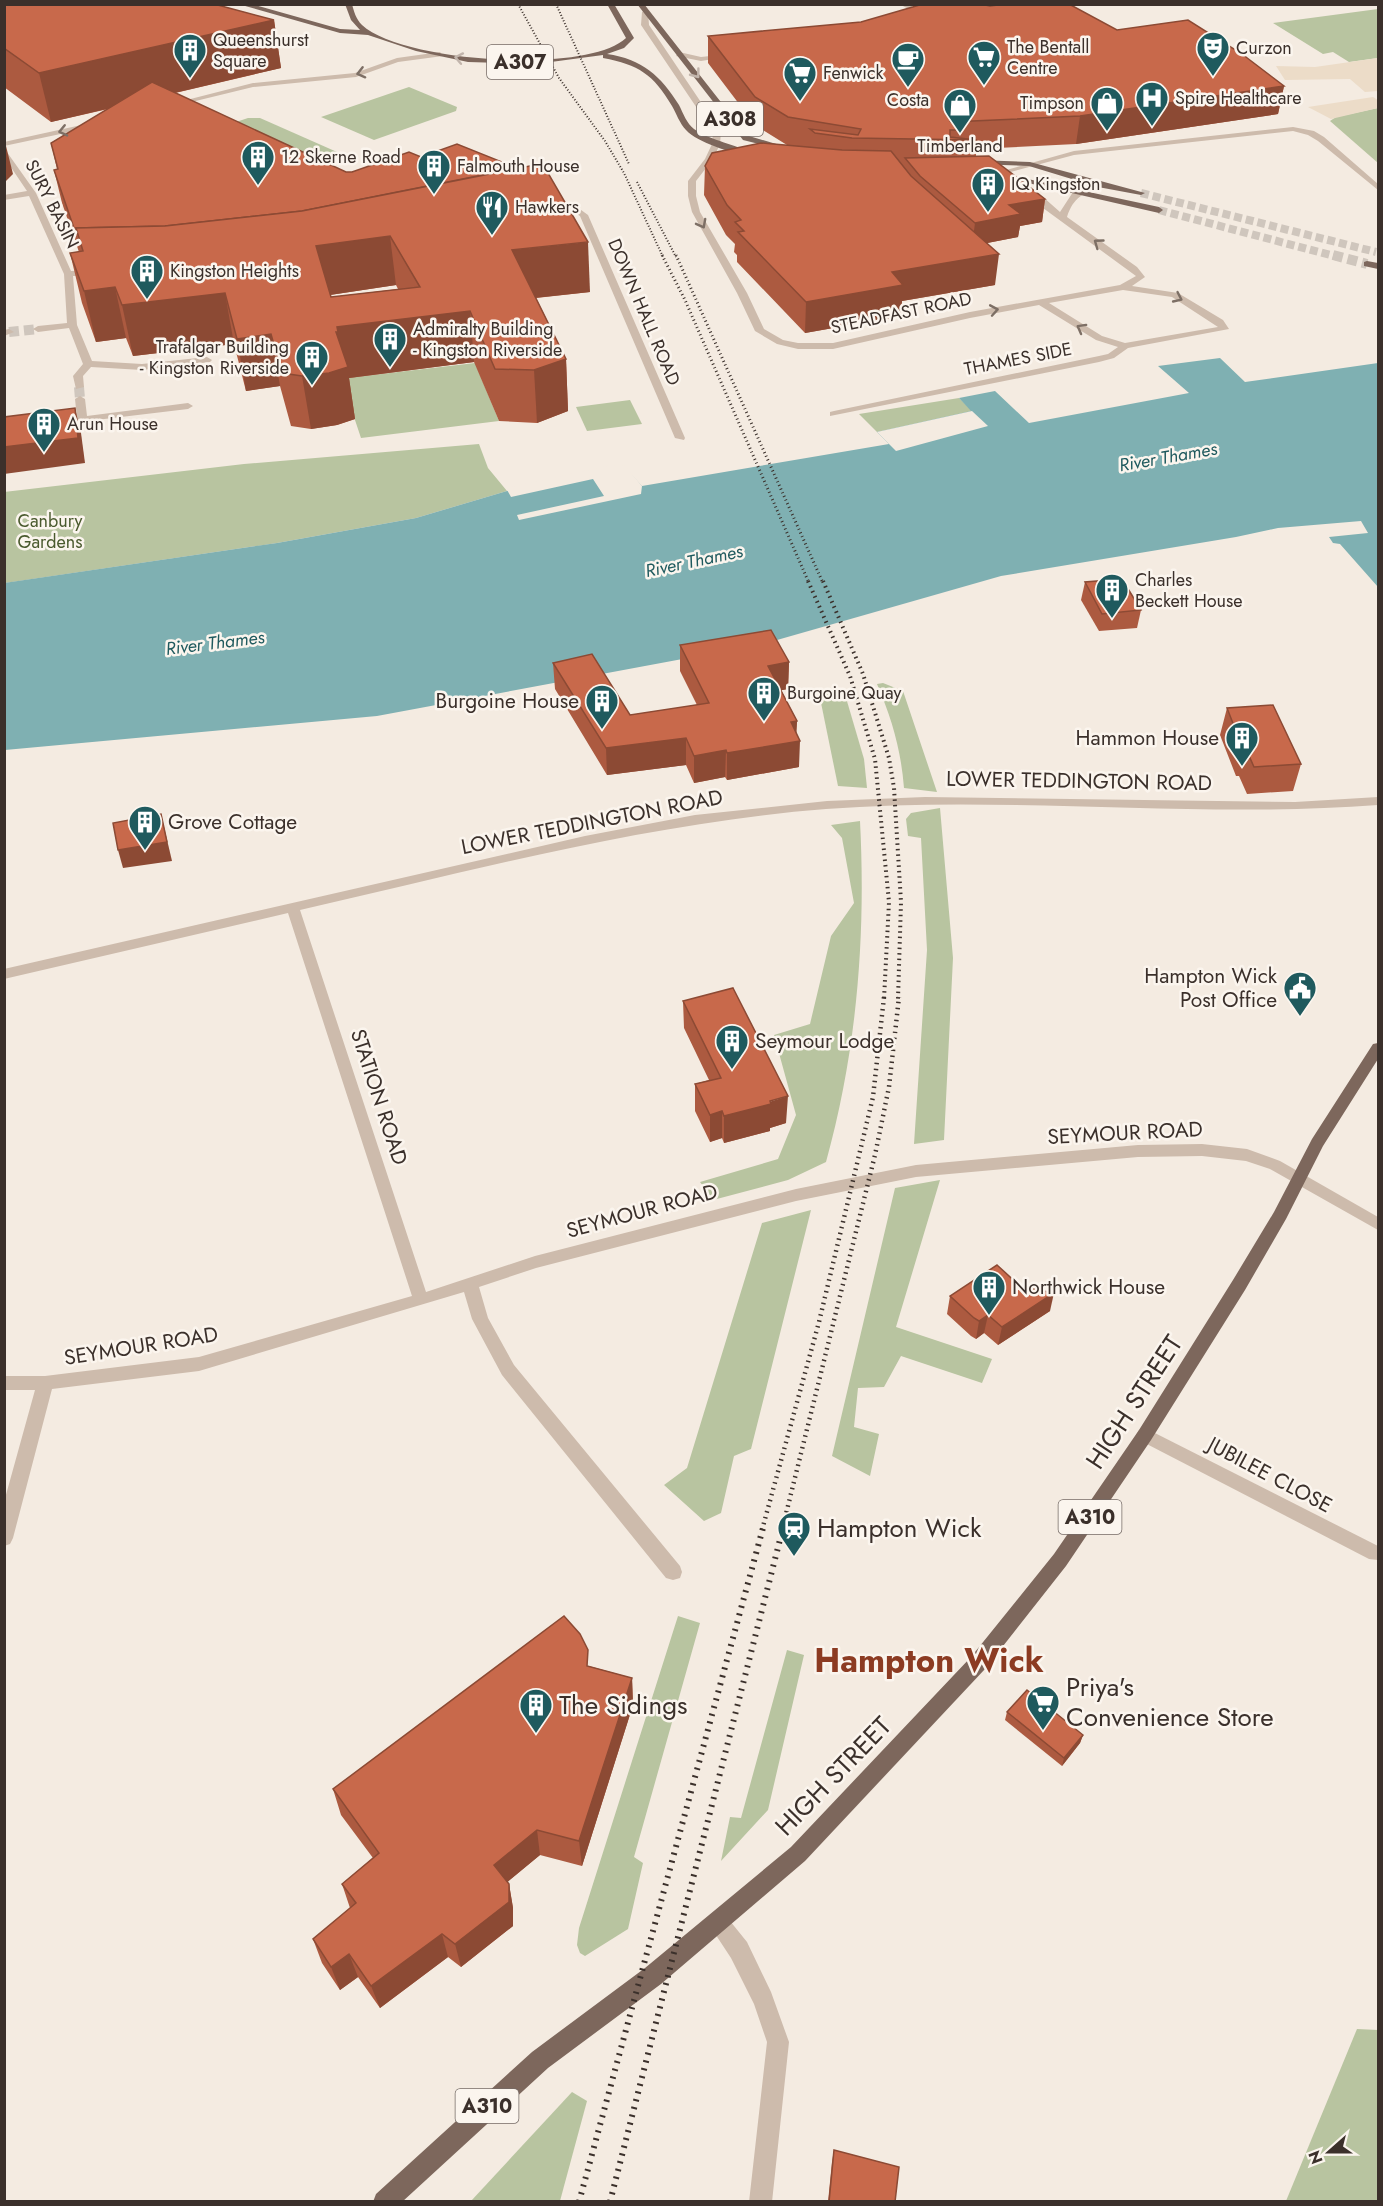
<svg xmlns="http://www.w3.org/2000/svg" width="1383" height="2206" font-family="Jost,sans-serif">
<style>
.green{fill:#b8c4a0}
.plaza{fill:#ecdcc8}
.water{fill:#7fb0b2}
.pier{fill:#f4ebe1}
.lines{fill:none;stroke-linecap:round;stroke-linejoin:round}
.minor-tunnel{stroke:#cfc6bd;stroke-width:10;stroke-dasharray:10 5;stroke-linecap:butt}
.major-tunnel-far1{stroke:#cfc6bd;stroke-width:8;stroke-dasharray:8 4;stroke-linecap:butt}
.major-tunnel{stroke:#cfc6bd;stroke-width:10;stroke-dasharray:10 5;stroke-linecap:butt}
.minor{fill:#cdbbac;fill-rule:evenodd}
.major{fill:#7d675c;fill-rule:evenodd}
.rail-far4{stroke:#3b302b;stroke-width:2;stroke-dasharray:1 2;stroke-linecap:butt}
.rail-far3{stroke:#3b302b;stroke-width:3;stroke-dasharray:1 3;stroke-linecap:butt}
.rail-far2{stroke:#3b302b;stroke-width:4;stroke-dasharray:1.5 4;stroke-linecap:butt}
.rail-far1{stroke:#3b302b;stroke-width:4.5;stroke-dasharray:1.5 4.5;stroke-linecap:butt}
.rail{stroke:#3b302b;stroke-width:6;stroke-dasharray:2 6;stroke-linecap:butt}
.wall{fill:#ac5a40;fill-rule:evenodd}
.shaded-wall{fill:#8c4a34}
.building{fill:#c8694b;stroke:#8c4a34;stroke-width:1.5;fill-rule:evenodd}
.oneway{stroke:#c2b5ac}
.oneway2{stroke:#7d6f65}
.labels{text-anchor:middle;stroke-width:5;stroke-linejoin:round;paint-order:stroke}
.far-poi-label{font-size:18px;fill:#3b302b;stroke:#fbf5ee;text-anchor:start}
.far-street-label{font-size:18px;fill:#3b302b;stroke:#fbf5ee}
.far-water-label{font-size:18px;font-style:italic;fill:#1f5a5e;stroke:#fbf5ee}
.far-park-label{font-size:18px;fill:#4a5a2e;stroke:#fbf5ee}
.shield{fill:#fbf5ee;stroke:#756b66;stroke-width:1.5}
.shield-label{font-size:20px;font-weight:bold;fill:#3b302b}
.poi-label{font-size:21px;fill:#3b302b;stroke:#fbf5ee;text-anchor:end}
.street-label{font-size:21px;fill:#3b302b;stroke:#fbf5ee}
.near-street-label{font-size:26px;fill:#3b302b;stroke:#fbf5ee}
.near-poi-label{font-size:26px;fill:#3b302b;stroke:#fbf5ee;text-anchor:start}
.near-district-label{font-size:33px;font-weight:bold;fill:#8c3b22;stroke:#fbf5ee}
</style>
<rect width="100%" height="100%" fill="#f4ebe1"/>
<!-- green -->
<g class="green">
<path d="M1378 9V58L1349 62 1333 52 1323 54 1273 23Z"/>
<path d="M409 87 457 107 456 111 374 140 321 117Z"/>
<path d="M1378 108V163L1330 121 1336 117Z"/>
<path d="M248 118H260L337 152 301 165 218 128Z"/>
<path d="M475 363 499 421 361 438 343 384 353 373 355 377Z"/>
<path d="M959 398 972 411 877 432 859 414Z"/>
<path d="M630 400 642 424 587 431 576 407Z"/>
<path d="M479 444 488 468 507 491 416 518 277 543 5 583 4 492 244 464Z"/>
<path d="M883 683 903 691 937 792 904 788C901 750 892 719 877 684Z"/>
<path d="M844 691 864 759 867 788 838 786 819 693Z"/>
<path d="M940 808 953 958 944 1140 914 1144 927 950 921 838 908 836 906 819 911 813Z"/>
<path d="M860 821C866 936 857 1050 826 1162L788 1180 713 1200 700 1182 778 1159 796 1115 774 1035 810 1024 831 936 854 903 842 838 831 825Z"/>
<path d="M940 1180 896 1327 992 1359 982 1383 901 1356 884 1387 858 1388 854 1427 879 1434 870 1476 832 1456 895 1188Z"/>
<path d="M811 1210 751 1449 734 1456 721 1513 704 1521 664 1485 687 1468 762 1223Z"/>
<path d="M678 1616 700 1623 634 1857 643 1863 628 1929 585 1956 580 1953 577 1945 579 1928Z"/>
<path d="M787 1650 804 1655 768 1810 721 1861 730 1817 741 1818Z"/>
<path d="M1357 2029 1378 2030V2201H1286Z"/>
<path d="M572 2092 587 2101 560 2201H471Z"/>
</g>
<!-- plaza -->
<g class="plaza">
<path d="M1378 58V91L1365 92 1350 79 1285 80 1276 66 1315 67Z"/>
<path d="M1373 97 1378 100V108L1331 119 1308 107Z"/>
</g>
<!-- water -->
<path class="water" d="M1220 358 1245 382 1378 363V587L1340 544 1333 543 1329 537 1368 533 1361 521 1278 528 1236 537 1001 576 763 644 377 716 5 750 4 583 277 543 416 518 507 491 627 470 642 486 889 444 877 432 971 411 959 398 995 391 1029 423 1189 393 1158 366Z"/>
<!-- pier -->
<g class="pier">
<path d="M972 411 988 426 896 451 877 432Z"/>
<path d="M612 465 625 466 642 486 641 494 519 520 517 515 604 496 593 479 511 497 506 488Z"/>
</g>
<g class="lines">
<!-- minor-tunnel -->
<g class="minor-tunnel">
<path d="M9 332 38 329"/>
<path d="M79 387 80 399"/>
</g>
<!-- major-tunnel-far1 -->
<g class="major-tunnel-far1">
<path d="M1141 193 1376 252"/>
<path d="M1159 210 1338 257"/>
</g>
<!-- major-tunnel -->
<path class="major-tunnel" d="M1333 255 1367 264"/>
<!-- minor -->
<g class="minor">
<path d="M899 4H908L931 17 926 18Z"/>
<path d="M645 10 648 12 649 25 721 132 720 144 713 159 696 181V196L700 212 747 293 764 329 783 340 798 343H833L970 312 1120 285 1136 276 1043 208 1027 191 1034 189 1060 212 1073 192 1101 183 1105 185 1104 187C1084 191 1073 198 1067 217L1137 267 1145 277 1132 286 1178 293 1223 320 1229 329 1128 348 1114 358 1099 362 830 416V412L834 411 1099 356 1108 354 1118 347 1096 340 1039 305 970 318 833 349H798L777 344 755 331 737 293 692 212 688 196V181L705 159 712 144 713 132 641 25 642 12ZM1123 290 1172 297 1218 327 1125 343 1102 336 1049 303Z"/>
<path d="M440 52 443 56 398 62 356 77 253 87 171 107 167 105 253 83 355 73 397 58Z"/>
<path d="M679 52 701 57 728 54 732 56 701 61 676 56Z"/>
<path d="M95 122 98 126 4 146V142Z"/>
<path d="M1293 127 1314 131 1324 137 1378 184V190L1318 141 1308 135 1293 131 1074 155 996 176 992 174 1074 151Z"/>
<path d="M4 148 36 193 71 271 95 270 99 273 95 276H73L77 325 92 361 142 364 207 357 212 360 210 362 142 370 91 367 83 376 84 387 76 389 73 376 83 364 69 328 38 332 33 329 38 326 67 323 64 274 29 196 4 200V195L27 191 4 157Z"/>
<path d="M570 202 588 215 685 438 684 440 675 438 580 216 568 208 548 210 544 207Z"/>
<path d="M4 330 9 329 14 332 4 336Z"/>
<path d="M80 396 85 399 87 416 188 403 193 406 188 409 54 425V421L77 418 75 399Z"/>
<path d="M925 797 1295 802 1378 797V805C1195 819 1010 795 826 809 648 823 474 870 300 910L426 1292 535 1256 796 1189 916 1165 1138 1145 1202 1144 1247 1149 1280 1161 1378 1217V1230L1270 1169 1246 1161 1202 1156 1138 1157 916 1177 796 1201 536 1268 479 1287 488 1318 514 1365 680 1566 682 1572 680 1578 673 1580 666 1578 502 1375 472 1319 464 1292 199 1371 52 1389 13 1538 10 1544 4 1546V1502L35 1390H4V1376H45L199 1357 412 1296 288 913 4 979V969L585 836 695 815 827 801Z"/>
<path d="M1145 1428 1378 1546V1560L1369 1559 1139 1440 1136 1435 1139 1430Z"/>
<path d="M719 1912 726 1916 747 1942 771 1992 789 2042 772 2202H749L767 2042 754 2004 731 1958 708 1923 712 1916Z"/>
</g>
<!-- major -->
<g class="major">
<path d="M238 4H251L340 29 360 30 351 20 345 4H352C354 12 356 19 362 25 401 62 587 75 626 38L607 4H614L634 38 624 48 607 54C642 59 661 76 679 105 683 113 687 124 694 129 712 142 736 143 753 155L749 157C731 152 698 143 686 130 680 124 676 113 672 106 653 74 639 65 603 58V55L536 64 468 62 416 51 368 35 340 33Z"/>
<path d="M637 4H644L742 129 749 136 783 146V150L743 140Z"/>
<path d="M976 160 1030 162 1145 193 1141 195 1098 187 1029 166 973 164V160Z"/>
<path d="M995 172 1159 207 1163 210 1159 213 998 176 994 174Z"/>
<path d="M1367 261 1378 263V269L1364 266V262Z"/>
<path d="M1378 1043V1059L1323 1146 1286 1219 1245 1290 1151 1440 1066 1566 985 1669 805 1861 661 1984 548 2068 402 2202H373L376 2194 532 2052 645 1968 791 1847 971 1657 1054 1554 1139 1430 1233 1280 1274 1212 1312 1139 1373 1044Z"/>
</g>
<!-- rail-far4 -->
<g class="rail-far4">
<path d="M518 4 559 78 605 141 624 173 663 257"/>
<path d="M556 4 629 164"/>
<path d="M637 182 676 257"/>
</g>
<!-- rail-far3 -->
<g class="rail-far3">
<path d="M662 255 685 300 809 583"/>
<path d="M676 255 823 583"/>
</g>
<!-- rail-far2 -->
<g class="rail-far2">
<path d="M808 581 850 676 875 759 889 902 884 999"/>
<path d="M823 581 863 674 889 758 894 788 901 902 898 999"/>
</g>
<!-- rail-far1 -->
<g class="rail-far1">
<path d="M762 1530 819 1322 873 1097 884 997"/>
<path d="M782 1530 875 1155 889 1087 899 997"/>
</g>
<!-- rail -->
<g class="rail">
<path d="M579 2202 763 1528"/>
<path d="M610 2202 783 1528"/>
</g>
</g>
<!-- wall -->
<g class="wall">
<path d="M4 4 274 20 281 68 175 93 590 292 536 298 566 359 568 411 537 423 499 421 474 362 349 378 355 419 337 425 311 429 291 426 280 386 246 391 234 344 133 356 126 338 96 342 82 303 70 253 79 252 62 203 54 170 57 169 51 143 108 109 51 122 4 87ZM396 285 398 289 331 297 330 295Z"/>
<path d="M1117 30 1284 86 1278 114 1076 144 976 149V156L1045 199 1042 222 1020 226 1018 237 987 243 995 285 902 301 901 316 805 333 737 262V255L734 252 735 244 726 235 704 195 705 166 787 145 755 125 708 63V36Z"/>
<path d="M1085 582 1141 610 1137 628 1099 631 1081 600Z"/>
<path d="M680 645 789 662 788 689 781 690 797 721 796 733 799 767 727 780 725 777 694 783 686 765 607 775 555 689 553 663 630 715 697 705 680 671Z"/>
<path d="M1227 708 1301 764 1293 791 1247 794 1239 776H1236L1220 735Z"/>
<path d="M683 1001 786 1123 770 1128V1131L724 1143 722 1138 710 1142 695 1111V1084L709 1080 684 1028Z"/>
<path d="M1020 1286 1050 1311 998 1345 984 1333 976 1339 971 1336 947 1314 950 1296Z"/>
<path d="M589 1666 632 1678 633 1705 582 1866 540 1855 507 1882 509 1884 513 1908V1926L461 1967 448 1957 380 2008 358 1977 340 1990 322 1963 313 1939 350 1908 342 1884 373 1858 341 1815 333 1789Z"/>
<path d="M1007 1712 1083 1735 1080 1743 1062 1766 1005 1720Z"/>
<path d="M834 2150 895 2202H828L832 2162Z"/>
</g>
<!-- shaded-wall -->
<g class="shaded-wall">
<path d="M274 20 281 68 51 122 39 73Z"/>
<path d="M1284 86 1278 114 1076 144 1080 116Z"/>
<path d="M5 142 13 174 4 183Z"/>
<path d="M1045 199 1042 222 1020 226 1018 237 972 246 975 223 1009 205Z"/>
<path d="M390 236 396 285 323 296 175 265Z"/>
<path d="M588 242 590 292 515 300 512 250Z"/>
<path d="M999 254 995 285 902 301 901 316 805 333 806 302 892 272Z"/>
<path d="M115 287 126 338 96 342 84 291Z"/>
<path d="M225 293 234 344 133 356 122 305Z"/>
<path d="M470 311 474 362 349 378 355 419 337 425 311 429 302 376 336 332 337 327Z"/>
<path d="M271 334 280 386 246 391 237 339Z"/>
<path d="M566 359 568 411 537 423 534 370Z"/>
<path d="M75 408 81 433 85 463 4 474V447Z"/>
<path d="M789 662 788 689 767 693 768 666Z"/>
<path d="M797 721 796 741H800L799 767 727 780V753L791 722Z"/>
<path d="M686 738V765L607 775 606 748Z"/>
<path d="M726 750 725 777 694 783V756Z"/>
<path d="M161 814 172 861 123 868 118 850Z"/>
<path d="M788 1096 786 1123 770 1128V1131L724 1143V1116Z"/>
<path d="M722 1111V1138L710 1142V1115Z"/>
<path d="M1054 1293 1050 1311 998 1345 1002 1327Z"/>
<path d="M988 1315 984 1333 976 1339 979 1321Z"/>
<path d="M632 1678 633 1705 582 1866 579 1841Z"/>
<path d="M1083 1735 1080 1743 1062 1766 1064 1758Z"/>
<path d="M537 1830 540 1855 499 1889 494 1865Z"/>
<path d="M509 1884 513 1908V1926L461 1967 455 1944Z"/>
<path d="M442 1934 448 1957 380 2008 371 1986Z"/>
<path d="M349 1954 358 1977 340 1990 331 1967Z"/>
</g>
<!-- building -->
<g class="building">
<path d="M4 4H214L274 20 39 73 4 48Z"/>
<path d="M923 4H980L990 6 1006 4H1069L1117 30 1188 20 1242 54 1284 86 1080 116 951 122 962 130H950V137L977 140 852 138 815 133 810 129 858 135 861 129 788 117 755 97 708 36 861 22Z"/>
<path d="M152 82 346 172H352L409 152 421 157 457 144 517 168 302 211 165 226 76 228 77 234H76L54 170 58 169 51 143Z"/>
<path d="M761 143 842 150 891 151 911 176 999 254 892 272 903 285 806 302 738 232 744 231 735 222 741 220 727 205 705 166 712 153Z"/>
<path d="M989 156 1045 199 1009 205 1021 214 975 223 920 176 905 158Z"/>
<path d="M540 164 544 166 588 242 512 250 566 359 534 370 495 369 470 311 337 327 338 332H336L348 367 329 373 302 376 282 373 271 334 237 339 225 293 122 305 115 287 84 291 70 253 83 251 76 228 165 226 302 211ZM390 236 420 287 331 297 316 246Z"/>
<path d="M75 408 78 438 4 447V417Z"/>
<path d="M1122 579 1141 610 1102 614 1085 582Z"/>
<path d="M771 630 789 662 768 666 797 721 791 722 800 741 727 753 726 750 694 756 686 738 606 748 553 663 592 654 630 715 709 703 680 645Z"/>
<path d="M1273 705 1301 764 1254 767 1246 749H1243L1227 708Z"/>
<path d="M161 814 167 842 118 850 113 823Z"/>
<path d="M733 988 788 1096 770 1101 771 1104 724 1116 722 1111 710 1115 695 1084 721 1078 683 1001Z"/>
<path d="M997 1265 1020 1286 1054 1293 1002 1327 988 1315 979 1321 974 1318 950 1296Z"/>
<path d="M564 1616 580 1634 588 1650 587 1666 632 1678 579 1841 537 1830 494 1865 509 1884V1902L455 1944 442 1934 371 1986 349 1954 331 1967 313 1939 356 1903 342 1884 379 1853 333 1789Z"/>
<path d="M1027 1690 1083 1735 1064 1758 1007 1712Z"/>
<path d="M834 2150 899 2167 895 2202H829Z"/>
</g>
<!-- one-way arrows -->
<defs><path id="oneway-chevron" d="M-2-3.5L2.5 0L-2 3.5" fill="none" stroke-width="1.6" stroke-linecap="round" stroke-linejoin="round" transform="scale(1.5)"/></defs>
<g class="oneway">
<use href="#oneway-chevron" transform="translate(459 58) rotate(-169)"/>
<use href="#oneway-chevron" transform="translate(696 74) rotate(53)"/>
</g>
<g class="oneway2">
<use href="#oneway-chevron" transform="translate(361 73) rotate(166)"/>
<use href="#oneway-chevron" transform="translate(63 131) rotate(167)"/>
<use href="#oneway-chevron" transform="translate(702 224) rotate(62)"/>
<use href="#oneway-chevron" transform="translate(1098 243) rotate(-144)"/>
<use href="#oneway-chevron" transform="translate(1178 298) rotate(25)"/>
<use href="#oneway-chevron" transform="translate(994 310) rotate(-10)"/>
<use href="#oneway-chevron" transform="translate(1081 328) rotate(-151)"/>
</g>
<!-- icons -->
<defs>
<symbol id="theatre-pin" viewBox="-11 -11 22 30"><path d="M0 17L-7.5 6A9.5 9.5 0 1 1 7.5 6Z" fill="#1f5a5e" stroke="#fbf5ee"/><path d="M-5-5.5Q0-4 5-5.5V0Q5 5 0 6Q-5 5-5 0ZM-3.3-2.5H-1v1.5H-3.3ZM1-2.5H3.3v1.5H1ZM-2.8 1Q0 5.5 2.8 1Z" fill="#fff"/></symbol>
<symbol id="building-pin" viewBox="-11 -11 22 30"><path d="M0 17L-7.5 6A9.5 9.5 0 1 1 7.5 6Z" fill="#1f5a5e" stroke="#fbf5ee"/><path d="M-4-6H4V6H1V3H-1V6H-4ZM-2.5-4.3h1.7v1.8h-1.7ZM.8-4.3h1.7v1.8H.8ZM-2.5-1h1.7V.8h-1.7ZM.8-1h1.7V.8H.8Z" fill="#fff"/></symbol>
<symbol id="supermarket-pin" viewBox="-11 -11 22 30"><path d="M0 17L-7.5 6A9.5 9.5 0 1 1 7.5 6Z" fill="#1f5a5e" stroke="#fbf5ee"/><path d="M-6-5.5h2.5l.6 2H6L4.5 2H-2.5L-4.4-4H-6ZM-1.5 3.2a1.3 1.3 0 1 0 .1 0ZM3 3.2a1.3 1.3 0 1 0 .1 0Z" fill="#fff"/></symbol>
<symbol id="cafe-pin" viewBox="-11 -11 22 30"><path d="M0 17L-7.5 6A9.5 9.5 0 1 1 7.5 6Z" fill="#1f5a5e" stroke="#fbf5ee"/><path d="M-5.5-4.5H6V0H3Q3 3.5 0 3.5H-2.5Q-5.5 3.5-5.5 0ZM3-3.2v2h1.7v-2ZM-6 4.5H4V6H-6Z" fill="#fff"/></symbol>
<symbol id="hospital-pin" viewBox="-11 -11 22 30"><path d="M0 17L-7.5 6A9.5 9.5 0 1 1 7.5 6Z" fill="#1f5a5e" stroke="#fbf5ee"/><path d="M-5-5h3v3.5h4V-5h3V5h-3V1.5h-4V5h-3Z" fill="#fff"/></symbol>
<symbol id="shop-pin" viewBox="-11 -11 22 30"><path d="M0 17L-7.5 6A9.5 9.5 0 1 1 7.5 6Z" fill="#1f5a5e" stroke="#fbf5ee"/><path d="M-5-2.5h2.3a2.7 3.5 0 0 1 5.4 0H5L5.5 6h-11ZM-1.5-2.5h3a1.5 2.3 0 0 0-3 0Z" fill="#fff"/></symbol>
<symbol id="restaurant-pin" viewBox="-11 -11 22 30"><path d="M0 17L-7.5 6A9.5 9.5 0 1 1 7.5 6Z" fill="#1f5a5e" stroke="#fbf5ee"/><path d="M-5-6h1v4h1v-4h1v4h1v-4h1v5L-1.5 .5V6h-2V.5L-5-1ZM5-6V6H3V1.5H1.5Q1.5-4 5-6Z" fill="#fff"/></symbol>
<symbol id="civic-pin" viewBox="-11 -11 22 30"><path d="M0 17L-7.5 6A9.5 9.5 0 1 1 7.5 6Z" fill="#1f5a5e" stroke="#fbf5ee"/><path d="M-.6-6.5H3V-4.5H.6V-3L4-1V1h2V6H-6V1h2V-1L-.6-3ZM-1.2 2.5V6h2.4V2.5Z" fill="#fff"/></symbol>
<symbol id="station-pin" viewBox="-11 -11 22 30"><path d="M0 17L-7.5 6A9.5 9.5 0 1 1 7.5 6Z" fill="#1f5a5e" stroke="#fbf5ee"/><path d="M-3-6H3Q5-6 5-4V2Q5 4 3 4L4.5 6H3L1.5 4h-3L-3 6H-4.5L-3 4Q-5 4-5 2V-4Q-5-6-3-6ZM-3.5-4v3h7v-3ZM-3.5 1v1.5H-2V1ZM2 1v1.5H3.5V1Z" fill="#fff"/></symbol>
</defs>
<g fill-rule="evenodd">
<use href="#theatre-pin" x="1194" y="29" width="38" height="52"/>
<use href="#building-pin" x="171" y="31" width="38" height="52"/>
<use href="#supermarket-pin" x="965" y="38" width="38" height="52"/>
<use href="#cafe-pin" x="889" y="40" width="38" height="52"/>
<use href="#supermarket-pin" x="781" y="54" width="38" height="52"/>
<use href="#hospital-pin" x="1133" y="79" width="38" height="52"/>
<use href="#shop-pin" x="1088" y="84" width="38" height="52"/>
<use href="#shop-pin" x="941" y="86" width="38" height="52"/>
<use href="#building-pin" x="239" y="138" width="38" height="52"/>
<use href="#building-pin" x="415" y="147" width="38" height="52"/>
<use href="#building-pin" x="969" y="165" width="38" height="52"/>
<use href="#restaurant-pin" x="473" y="188" width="38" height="52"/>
<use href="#building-pin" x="128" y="252" width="38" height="52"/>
<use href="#building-pin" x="371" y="320" width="38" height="52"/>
<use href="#building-pin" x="293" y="338" width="38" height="52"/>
<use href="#building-pin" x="25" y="405" width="38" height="52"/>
<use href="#building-pin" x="1093" y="571" width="38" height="52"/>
<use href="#building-pin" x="745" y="674" width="38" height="52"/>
<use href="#building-pin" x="583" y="682" width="38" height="52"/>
<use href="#building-pin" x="1223" y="719" width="38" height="52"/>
<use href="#building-pin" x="126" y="803" width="38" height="52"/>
<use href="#civic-pin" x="1281" y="969" width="38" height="52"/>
<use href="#building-pin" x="713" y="1022" width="38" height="52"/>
<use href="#building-pin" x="970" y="1268" width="38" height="52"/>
<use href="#station-pin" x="775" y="1509" width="38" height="52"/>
<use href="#supermarket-pin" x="1024" y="1683" width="38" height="52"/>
<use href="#building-pin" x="517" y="1686" width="38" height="52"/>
</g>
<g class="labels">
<!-- far-poi labels -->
<g class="far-poi-label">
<text x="213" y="46">Queenshurst<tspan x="213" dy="21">Square</tspan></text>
<text x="1007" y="53">The Bentall<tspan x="1007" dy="21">Centre</tspan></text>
<text x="1236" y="54">Curzon</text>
<text x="823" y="79">Fenwick</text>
<text x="1175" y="104">Spire Healthcare</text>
<text x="908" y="106" text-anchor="middle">Costa</text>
<text x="1084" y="109" text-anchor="end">Timpson</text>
<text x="960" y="152" text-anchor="middle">Timberland</text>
<text x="281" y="163">12 Skerne Road</text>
<text x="457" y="172">Falmouth House</text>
<text x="1011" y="190">IQ Kingston</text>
<text x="515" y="213">Hawkers</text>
<text x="170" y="277">Kingston Heights</text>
<text x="413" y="335">Admiralty Building<tspan x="413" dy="21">- Kingston Riverside</tspan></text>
<text x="289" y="353" text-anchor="end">Trafalgar Building<tspan x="289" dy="21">- Kingston Riverside</tspan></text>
<text x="67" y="430">Arun House</text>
<text x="1135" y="586">Charles<tspan x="1135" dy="21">Beckett House</tspan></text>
<text x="787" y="699">Burgoine Quay</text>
</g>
<!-- far-street labels -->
<g class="far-street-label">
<text transform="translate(52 204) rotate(63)" y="6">SURY BASIN</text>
<text transform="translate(644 312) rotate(67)" y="6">DOWN HALL ROAD</text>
<text transform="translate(901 313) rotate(-12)" y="6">STEADFAST ROAD</text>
<text transform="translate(1018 359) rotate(-11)" y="6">THAMES SIDE</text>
</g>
<!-- far-water labels -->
<g class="far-water-label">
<text transform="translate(1168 457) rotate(-10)" y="6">River Thames</text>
<text transform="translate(694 561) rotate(-12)" y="6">River Thames</text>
<text transform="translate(215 643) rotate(-7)" y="6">River Thames</text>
</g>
<!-- far-park labels -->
<g class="far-park-label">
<text x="50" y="527">Canbury<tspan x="50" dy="21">Gardens</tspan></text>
</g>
<!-- shield labels -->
<g class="shield">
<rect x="487" y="45" width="66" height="34" rx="4.5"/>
<rect x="697" y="102" width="66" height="34" rx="4.5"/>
<rect x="1058.5" y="1500" width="63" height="34" rx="4.5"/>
<rect x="455.5" y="2089" width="63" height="34" rx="4.5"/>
</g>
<g class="shield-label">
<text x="520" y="69">A307</text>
<text x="730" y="126">A308</text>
<text x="1090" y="1524">A310</text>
<text x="487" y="2113">A310</text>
</g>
<!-- poi labels -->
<g class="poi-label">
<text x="579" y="708">Burgoine House</text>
<text x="1219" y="745">Hammon House</text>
<text x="168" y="829" text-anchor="start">Grove Cottage</text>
<text x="1277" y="983">Hampton Wick<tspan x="1277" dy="24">Post Office</tspan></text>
<text x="755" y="1048" text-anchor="start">Seymour Lodge</text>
<text x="1012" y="1294" text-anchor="start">Northwick House</text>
</g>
<!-- street labels -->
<g class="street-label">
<text transform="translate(1079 781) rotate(1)" y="7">LOWER TEDDINGTON ROAD</text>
<text transform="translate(592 822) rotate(-11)" y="7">LOWER TEDDINGTON ROAD</text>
<text transform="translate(379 1097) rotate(72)" y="7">STATION ROAD</text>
<text transform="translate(1125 1133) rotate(-3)" y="7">SEYMOUR ROAD</text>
<text transform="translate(642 1211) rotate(-15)" y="7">SEYMOUR ROAD</text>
<text transform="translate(141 1346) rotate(-9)" y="7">SEYMOUR ROAD</text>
<text transform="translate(1270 1475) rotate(28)" y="7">JUBILEE CLOSE</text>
</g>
<!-- near-street labels -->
<g class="near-street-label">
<text transform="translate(1134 1402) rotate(-57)" y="9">HIGH STREET</text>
<text transform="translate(833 1776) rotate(-46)" y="9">HIGH STREET</text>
</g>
<!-- near-poi labels -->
<g class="near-poi-label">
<text x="817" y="1537">Hampton Wick</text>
<text x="1066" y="1696">Priya's<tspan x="1066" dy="30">Convenience Store</tspan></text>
<text x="559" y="1714">The Sidings</text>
</g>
<!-- near-district labels -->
<g class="near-district-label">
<text x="929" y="1672">Hampton Wick</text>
</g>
</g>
<!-- border -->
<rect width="1383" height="2206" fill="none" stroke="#3b302b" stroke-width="12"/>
<!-- north arrow -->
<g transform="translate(1329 2152) rotate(249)" stroke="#fbf5ee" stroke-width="4.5" paint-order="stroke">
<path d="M0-4.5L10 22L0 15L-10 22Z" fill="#3b302b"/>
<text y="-9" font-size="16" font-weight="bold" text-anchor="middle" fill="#3b302b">N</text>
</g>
</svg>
